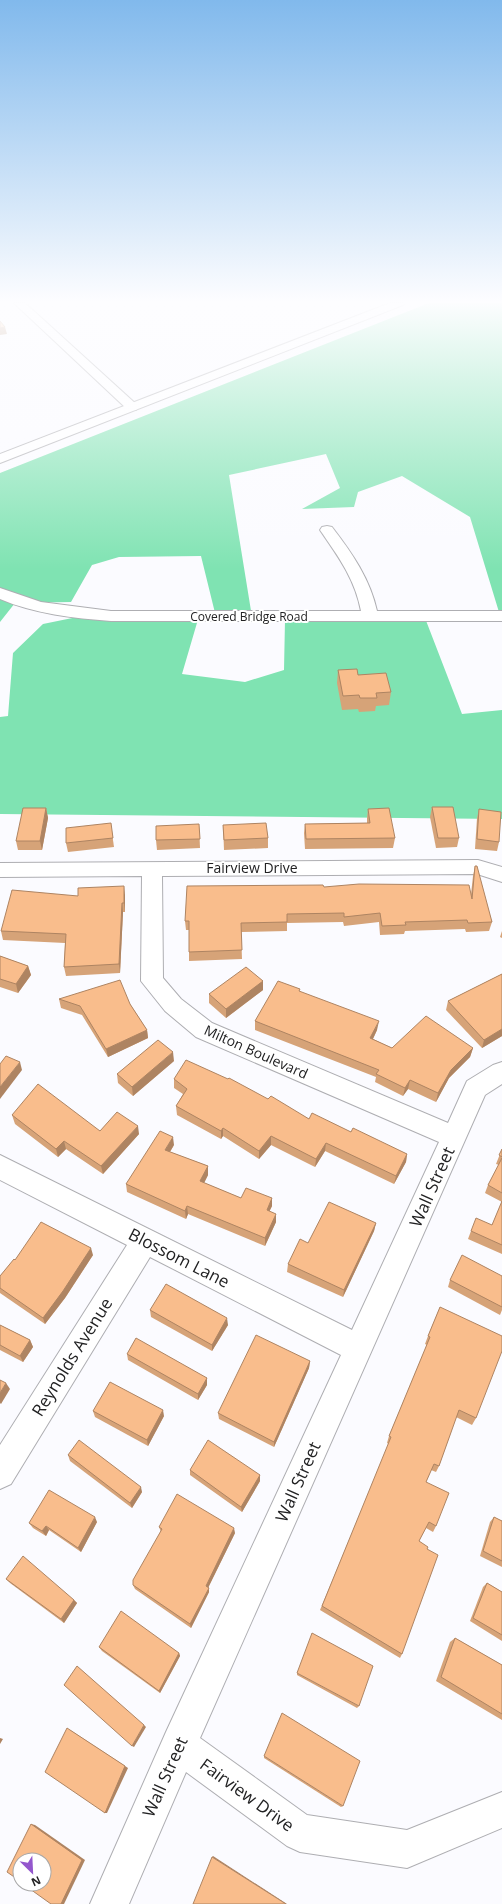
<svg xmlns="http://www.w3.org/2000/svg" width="502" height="1904" font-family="'Open Sans',sans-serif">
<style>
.forest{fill:#7fe3b2}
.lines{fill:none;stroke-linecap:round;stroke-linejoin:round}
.minor-casing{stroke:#aeaeb2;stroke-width:2}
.major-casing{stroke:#aeaeb2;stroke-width:2}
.minor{fill:#fff;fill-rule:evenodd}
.major{fill:#fff;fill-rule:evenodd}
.wall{fill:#d6a378}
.shaded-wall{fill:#ae8462}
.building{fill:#f9bd8c;stroke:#ae8462}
.labels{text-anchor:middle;stroke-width:4;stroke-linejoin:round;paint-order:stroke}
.far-street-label{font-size:12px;fill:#222223;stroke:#fff}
.street-label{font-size:14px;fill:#222223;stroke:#fff}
.near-street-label{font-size:17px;fill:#222223;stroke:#fff}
</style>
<rect width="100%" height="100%" fill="#fbfbff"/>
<!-- forest -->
<g class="forest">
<path d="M429 303H502V622L470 517 402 476 358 492 354 507 302 509 340 488 326 454 229 475 252 617H216L201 556 119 557 92 565 71 602 15 603 0 622V473Z"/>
<path d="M87 615 199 616 182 674 245 682 284 670 285 620 425 618 462 714 502 710V819L0 814V717L8 716 13 653 43 624Z"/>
</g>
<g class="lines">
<defs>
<g id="minor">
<path d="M14 303H25L136 404 138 407 136 410H128Z"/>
<path d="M327 526 332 527C352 553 370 579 377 611H502V621H111C73 618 35 614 0 599V588L41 602 111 611H361C355 579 338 556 320 530L322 527Z"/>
<path d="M478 860 502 867V882L477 874 162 876 163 978 181 999 212 1023 448 1123 467 1081 493 1065 502 1062V1084L485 1095 200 1738 307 1815 407 1830 502 1792V1828L407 1868 300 1852 287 1846 186 1772 129 1904H90L166 1732 341 1355 150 1257 11 1484 0 1489V1445L127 1245 0 1180V1155L352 1330 439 1142 196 1037 165 1011 141 981 142 876 0 877V863Z"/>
</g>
<path id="major" d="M390 303H404L403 305 0 463V454Z"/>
</defs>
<!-- minor casing -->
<use href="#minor" class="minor-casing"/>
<!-- major casing -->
<use href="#major" class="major-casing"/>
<!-- minor -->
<use href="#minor" class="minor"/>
<!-- major -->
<use href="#major" class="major"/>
</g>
<!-- wall -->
<g class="wall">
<path d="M338 670 358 675 391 692 389 705 376 706 375 711 359 712 358 709 342 710 337 683Z"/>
<path d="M432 807 459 838 457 847 436 848 430 817Z"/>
<path d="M46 808 48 818 42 850H18L16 841Z"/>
<path d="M368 809 395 838 393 848 305 849 304 833 305 824 367 823V818Z"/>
<path d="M479 809 499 842 497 851 475 849 477 818Z"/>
<path d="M199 824 200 848 157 850 156 840Z"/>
<path d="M223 825 268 838V848L224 850Z"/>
<path d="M112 833 114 847 68 852 66 843Z"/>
<path d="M475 866 492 922 489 931 466 932 465 929 405 931 404 934 380 935 379 922 344 926 343 922 287 923V931L241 932 242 959 189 961V930H186L185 921 324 887 471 894 473 876Z"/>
<path d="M125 895V912H123L120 973 66 976 64 967 65 943 3 940 1 931 78 896Z"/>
<path d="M502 931V938L500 937Z"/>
<path d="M0 956 28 966 31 975 18 993 0 987Z"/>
<path d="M502 974V1036L482 1048 446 1010 448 1001Z"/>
<path d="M263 981V990L226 1018 209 1003V994Z"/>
<path d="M300 992 377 1030 373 1039 392 1048H473L470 1057 449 1078 436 1102 408 1089 403 1096 375 1082 376 1077 255 1030V1021Z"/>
<path d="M59 999 130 1004 147 1030 148 1038 108 1057 82 1015 61 1008Z"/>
<path d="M174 1061 133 1096 118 1083 117 1074Z"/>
<path d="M174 1079 268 1099 309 1119 351 1132 407 1154 406 1162 394 1184 325 1151 315 1167 271 1145 259 1159 223 1136 221 1139 177 1115 176 1106 183 1094 174 1088Z"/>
<path d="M12 1115 100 1131 139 1134 103 1174 66 1149 58 1157 15 1124Z"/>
<path d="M174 1145 170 1152 208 1166V1175L204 1183 241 1198H272V1206L269 1212 276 1222 265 1246 188 1214 186 1219 127 1192 126 1184Z"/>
<path d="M502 1149V1254L468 1239 471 1231 492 1225 502 1202 485 1193 488 1185 499 1165 496 1164Z"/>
<path d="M376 1223 374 1231 343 1297 287 1272 288 1264 308 1243Z"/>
<path d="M93 1255 65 1298 45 1324 0 1293V1276L15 1260Z"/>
<path d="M502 1276V1310L500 1315 448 1287 450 1280Z"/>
<path d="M440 1307 476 1418 472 1425 456 1417 439 1466 436 1472 431 1470 426 1482 436 1526 433 1532 426 1528 419 1541 427 1549 402 1654 400 1658 320 1610 389 1444 387 1443 389 1436 427 1345 425 1344 428 1336Z"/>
<path d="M150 1310 228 1325 212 1351 151 1317Z"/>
<path d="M0 1325 30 1340 33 1347 23 1362 0 1350Z"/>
<path d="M127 1354 207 1378V1385L198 1400 128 1360Z"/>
<path d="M310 1361 309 1368 274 1447 219 1419 218 1413Z"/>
<path d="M93 1411 164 1416 148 1446 95 1417Z"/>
<path d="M68 1455 142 1492 132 1508 70 1461Z"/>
<path d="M190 1470 260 1475V1481L242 1512 190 1475Z"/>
<path d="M494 1517 502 1521V1567L480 1556 490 1522Z"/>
<path d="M97 1522 81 1552 49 1530 46 1536 33 1528 29 1523Z"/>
<path d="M159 1527 235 1533 208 1588 209 1592 191 1628 135 1589 133 1585 161 1532Z"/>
<path d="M6 1579 74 1600 77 1603 64 1623 10 1583Z"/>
<path d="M487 1583 502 1592V1641L470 1621 483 1587Z"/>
<path d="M455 1638 502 1665V1720L436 1681 450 1642Z"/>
<path d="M99 1647 179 1653 180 1656 160 1693 102 1651Z"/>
<path d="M297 1673 359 1706 357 1708 297 1675Z"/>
<path d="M264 1756 343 1806 341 1807 264 1758Z"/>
</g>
<!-- shaded-wall -->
<g class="shaded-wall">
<path d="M5 327 7 334 0 335V328Z"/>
<path d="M46 808 48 818 42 850 40 841Z"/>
<path d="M124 886 125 895V912L124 903Z"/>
<path d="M122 903 123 912 120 973 119 964Z"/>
<path d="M28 966 31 975 18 993 16 984Z"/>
<path d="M263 981V990L226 1018V1009Z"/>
<path d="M379 1021 377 1030 369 1047 370 1038Z"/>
<path d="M502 1029V1036L482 1048 484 1040Z"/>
<path d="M147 1030 148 1038 108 1057 106 1049Z"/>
<path d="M473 1048 470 1057 449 1078 436 1102 438 1093 451 1070Z"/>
<path d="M173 1052 174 1061 133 1096 132 1087Z"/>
<path d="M20 1062 22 1070 0 1099V1087Z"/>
<path d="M410 1080 408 1089 403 1096 405 1088Z"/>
<path d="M138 1126 139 1134 103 1174 101 1166Z"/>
<path d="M223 1128V1136L221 1139V1131Z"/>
<path d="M271 1136V1145L259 1159V1151Z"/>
<path d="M173 1137 174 1145 166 1158 165 1150Z"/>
<path d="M64 1141 66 1149 58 1157 56 1149Z"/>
<path d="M326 1143 325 1151 315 1167 316 1159Z"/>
<path d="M407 1154 406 1162 394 1184 396 1176Z"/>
<path d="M208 1166V1175L201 1189 200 1181Z"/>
<path d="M272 1198V1206L266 1218 267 1210Z"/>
<path d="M187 1206 188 1214 186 1219 185 1211Z"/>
<path d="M276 1214V1222L265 1246V1238Z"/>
<path d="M376 1223 374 1231 343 1297 344 1290Z"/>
<path d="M91 1248 93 1255 65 1298 45 1324 43 1318Z"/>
<path d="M227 1318 228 1325 212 1351V1345Z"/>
<path d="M30 1340 33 1347 23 1362 20 1356Z"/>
<path d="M310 1361 309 1368 274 1447V1442Z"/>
<path d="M207 1378V1385L198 1400V1394Z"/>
<path d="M6 1383 10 1389 1 1404 0 1403V1393Z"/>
<path d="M163 1410 164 1416 148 1446 147 1440Z"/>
<path d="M260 1475V1481L242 1512 241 1507Z"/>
<path d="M141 1487 142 1492 132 1508 130 1503Z"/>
<path d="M95 1517 97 1522 81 1552 78 1548Z"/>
<path d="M46 1526 49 1530 46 1536 42 1531Z"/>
<path d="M234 1528 235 1533 207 1590 206 1586Z"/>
<path d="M209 1588V1592L191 1628 190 1624Z"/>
<path d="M74 1600 77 1603 64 1623 61 1619Z"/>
<path d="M179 1653 180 1656 160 1693 159 1691Z"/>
<path d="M144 1725 146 1727 134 1747 132 1746Z"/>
<path d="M70 1730 128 1768 107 1813H105Z"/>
<path d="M0 1738 3 1739 0 1744Z"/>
<path d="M31 1824 35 1825 85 1860 64 1904H61Z"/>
<path d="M213 1856 287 1904H286L212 1857Z"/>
</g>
<!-- building -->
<g class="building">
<path d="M0 321 5 327 0 328Z"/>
<path d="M357 669 358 675 386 673 391 692 376 693 377 698H360L359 695 343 696 338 670Z"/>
<path d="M432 807H453L459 838H438Z"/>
<path d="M23 808H46L40 841H16Z"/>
<path d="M389 808 395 838 306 839 305 824 370 823 368 809Z"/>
<path d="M479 809 501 812 499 842 477 839Z"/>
<path d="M111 823 113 838 66 843V828Z"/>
<path d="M266 823 268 838 224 840 223 825Z"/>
<path d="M199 824 200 839 156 840V826Z"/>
<path d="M475 866H477L492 922 468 923 467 920 405 922 406 925 382 926 380 913 344 917V913L287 914V922L241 923 242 950 189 952V921H185L187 886 323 885 324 887 359 884 469 885 472 899Z"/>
<path d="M124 886V903H122L119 964 64 967 66 934 1 931 12 890 78 896V888Z"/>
<path d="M0 956 28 966 16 984 0 979Z"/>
<path d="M246 967 263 981 226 1009 209 994Z"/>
<path d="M502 974V1029L484 1040 448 1001Z"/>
<path d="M120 980 130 1004 147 1030 106 1049 80 1006 59 999Z"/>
<path d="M278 981 300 989 299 991 379 1021 370 1038 392 1048 426 1016 473 1048 451 1070 438 1093 410 1080 405 1088 376 1074 379 1070 255 1021Z"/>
<path d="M158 1040 173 1052 132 1087 117 1074Z"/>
<path d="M6 1056 20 1062 0 1087V1064Z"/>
<path d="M186 1060 228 1079 229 1078 268 1099 271 1096 309 1119 312 1113 351 1132 353 1128 407 1154 396 1176 326 1143 316 1159 271 1136 259 1151 223 1128 221 1131 176 1106 187 1089 174 1079Z"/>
<path d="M38 1084 100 1131 117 1112 138 1126 101 1166 64 1141 56 1149 12 1115Z"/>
<path d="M160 1131 173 1137 165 1150 208 1166 200 1181 241 1198 246 1188 272 1198 267 1210 276 1214 265 1238 187 1206 185 1211 126 1184Z"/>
<path d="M502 1149V1157L499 1155Z"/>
<path d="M502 1158V1193L488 1185Z"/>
<path d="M502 1201V1245L471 1231 476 1218 492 1225Z"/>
<path d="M329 1202 376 1223 344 1290 288 1264 300 1239 308 1243Z"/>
<path d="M41 1222 91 1248 63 1291 43 1318 0 1288V1276L14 1259 15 1260Z"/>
<path d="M462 1255 502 1276V1307L450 1280Z"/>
<path d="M166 1284 227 1318 212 1345 150 1310Z"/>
<path d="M440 1307 502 1336V1351L476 1418 459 1410 439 1466 434 1464 426 1482 449 1493 436 1526 429 1522 419 1541 428 1547 427 1549 438 1555 402 1654 322 1606 391 1437 389 1436 430 1337 428 1336Z"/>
<path d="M0 1325 30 1340 20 1356 0 1345Z"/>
<path d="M256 1335 310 1361 274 1442 218 1413Z"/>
<path d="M136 1338 207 1378 198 1394 127 1354Z"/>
<path d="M0 1380 6 1383 0 1393Z"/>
<path d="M110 1382 163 1410 147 1440 93 1411Z"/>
<path d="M79 1440 141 1487 130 1503 68 1455Z"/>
<path d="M208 1440 260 1475 241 1507 190 1470Z"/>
<path d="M49 1490 95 1517 78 1548 46 1526 42 1531 29 1523Z"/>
<path d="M177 1494 234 1528 206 1586 209 1588 190 1624 133 1585V1580L162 1529 159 1527Z"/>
<path d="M494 1517 502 1521V1561L483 1551Z"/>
<path d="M23 1556 74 1600 61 1619 6 1579Z"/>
<path d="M487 1583 502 1592V1635L473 1618Z"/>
<path d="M121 1611 179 1653 159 1691 99 1647Z"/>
<path d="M312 1633 373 1666 359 1706 297 1673Z"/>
<path d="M455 1638 502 1665V1714L441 1677Z"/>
<path d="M77 1666 144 1725 132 1746 64 1685Z"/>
<path d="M282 1713 360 1761 343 1806 264 1756Z"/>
<path d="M67 1728 125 1766 105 1813 45 1772Z"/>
<path d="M31 1824 82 1860 61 1904H51L23 1884H44V1860H20V1881L7 1872Z"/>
<path d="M212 1857 286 1904H193Z"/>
</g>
<!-- sky -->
<linearGradient id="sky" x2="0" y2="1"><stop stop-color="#81b9ec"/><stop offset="0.53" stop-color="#fdfdff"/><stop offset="1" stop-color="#fdfdff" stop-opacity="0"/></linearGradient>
<rect width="502" height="569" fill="url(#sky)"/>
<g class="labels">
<!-- far-street labels -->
<g class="far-street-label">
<text x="249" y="621">Covered Bridge Road</text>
</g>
<!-- street labels -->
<g class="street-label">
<text x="252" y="873">Fairview Drive</text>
<text transform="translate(256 1052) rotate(24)" y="5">Milton Boulevard</text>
</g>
<!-- near-street labels -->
<g class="near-street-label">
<text transform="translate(432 1187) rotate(-66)" y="6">Wall Street</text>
<text transform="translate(179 1258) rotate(27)" y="6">Blossom Lane</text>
<text transform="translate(72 1357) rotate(-58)" y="6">Reynolds Avenue</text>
<text transform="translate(298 1482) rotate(-66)" y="6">Wall Street</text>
<text transform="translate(165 1777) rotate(-66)" y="6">Wall Street</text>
<text transform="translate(247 1795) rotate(36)" y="6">Fairview Drive</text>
</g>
</g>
<!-- north arrow -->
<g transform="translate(32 1872) rotate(156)"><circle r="19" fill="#ffffff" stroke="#a7a7a7"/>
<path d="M0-3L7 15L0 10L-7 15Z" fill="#9457cd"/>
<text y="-6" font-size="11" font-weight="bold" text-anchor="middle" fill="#222223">N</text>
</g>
</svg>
